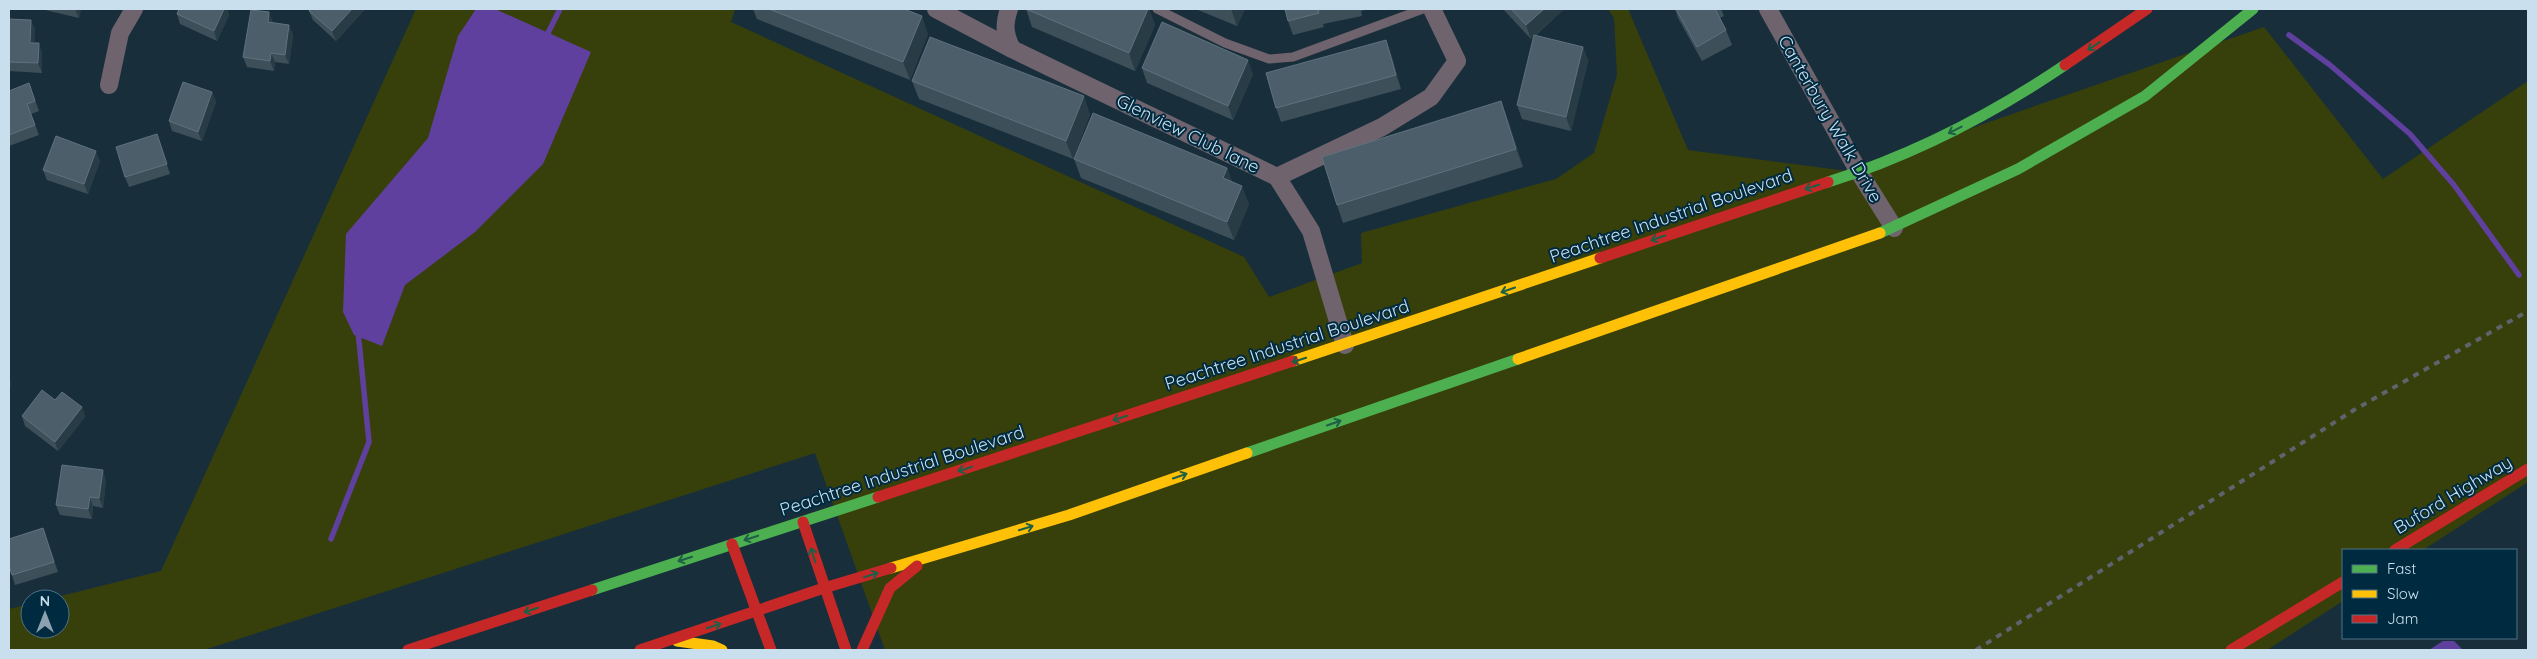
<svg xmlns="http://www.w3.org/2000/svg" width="2537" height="659" font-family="Quicksand,sans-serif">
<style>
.green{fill:#37400a}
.water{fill:#60409e}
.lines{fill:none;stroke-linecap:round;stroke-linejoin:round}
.stream{stroke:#60409e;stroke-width:5.5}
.lane{stroke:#6f636d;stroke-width:9}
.street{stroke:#6f636d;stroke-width:18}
.fast{stroke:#4caf50;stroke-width:11}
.slow{stroke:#ffc107;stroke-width:11}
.jam{stroke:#c62828;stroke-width:11}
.rail{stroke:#5e636d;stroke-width:4;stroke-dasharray:6 6;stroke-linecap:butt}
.wall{fill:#3d4f59}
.shaded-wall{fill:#283c46}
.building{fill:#4c5e69;stroke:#5f727e}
.oneway{stroke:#1e5f46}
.labels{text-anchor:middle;stroke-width:4;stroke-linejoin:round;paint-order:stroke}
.street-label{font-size:18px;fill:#c9dfed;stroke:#002a3f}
</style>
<rect width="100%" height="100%" fill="#182f3b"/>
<!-- green -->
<path class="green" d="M416 9H735L731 22 1244 257 1269 297 1362 263 1361 233 1556 179 1594 153 1617 75 1614 18 1608 9H1628L1688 150 1847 171 2264 27 2383 179 2528 81V482L2423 550H2343V601L2267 650H885L815 453 204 650H9V609L30 604V629H60V599H49L161 571Z"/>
<!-- water -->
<g class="water">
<path d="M476 9H495L591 52 543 164 475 232 405 285 382 346 354 335 343 312 346 234 428 138 458 36Z"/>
<path d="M2443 641H2454L2463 650H2429Z"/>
</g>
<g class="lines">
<!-- stream -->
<g class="stream">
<path d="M2289 35 2330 65 2410 134 2454 185 2519 275"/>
<path d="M545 39 560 9"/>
<path d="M331 539 369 442 358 331"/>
</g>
<!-- lane -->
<path class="lane" d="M1157 9 1225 43 1269 59 1293 57 1423 9"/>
<!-- street -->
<g class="street">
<path d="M936 9 1012 49 1277 177 1311 231 1345 345"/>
<path d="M1009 9C1004 24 1004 34 1012 49"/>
<path d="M1768 9 1859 172 1894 228"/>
<path d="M109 85 120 33 134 9"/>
<path d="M1277 177 1382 127 1431 97 1457 61 1432 9"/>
</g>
<!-- fast -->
<g class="fast">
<path d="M1828 182C1913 155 1991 115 2065 65"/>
<path d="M1880 233 2018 169 2145 96 2253 9"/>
<path d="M1247 453 1518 359"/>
<path d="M592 590 878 497"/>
</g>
<!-- slow -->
<g class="slow">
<path d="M1518 359 1880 233"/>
<path d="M1293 361 1600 258"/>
<path d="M891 568 1069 515 1247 453"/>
<path d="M677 641 713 646 722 650"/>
</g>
<!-- jam -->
<g class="jam">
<path d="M2065 65 2147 9"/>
<path d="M1600 258 1828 182"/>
<path d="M878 497 1293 361"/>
<path d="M803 522 846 650"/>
<path d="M732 544 771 650"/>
<path d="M2395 550 2528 469"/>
<path d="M408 650 592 590"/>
<path d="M640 650 824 588 891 568"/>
<path d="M862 650 890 588 917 566"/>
<path d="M2231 650 2343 582"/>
</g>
<!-- rail -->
<path class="rail" d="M1976 650 2354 410 2528 311"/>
</g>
<!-- wall -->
<g class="wall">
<path d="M41 9H81L79 18Z"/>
<path d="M179 9H227L229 15 217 41 180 24 177 14Z"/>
<path d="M311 9H365L336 41 313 20 309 11Z"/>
<path d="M753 9H904L928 34 910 80 757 19Z"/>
<path d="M1026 9H1149L1155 25 1135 71 1032 27Z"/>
<path d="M1197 9H1245L1237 26 1198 10Z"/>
<path d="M1285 9H1368L1361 11 1362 16 1323 24 1324 27 1293 35 1288 21Z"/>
<path d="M1503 9H1564L1535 36 1583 47 1588 61 1571 131 1522 119 1517 105 1534 36 1531 39Z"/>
<path d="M1675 9H1721L1724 16 1720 18 1726 30 1732 45 1702 61 1678 18Z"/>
<path d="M9 19 35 29 34 43 42 53V73L9 71Z"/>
<path d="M273 23 289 25 293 35 289 64 275 62 274 71 247 67 243 57Z"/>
<path d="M1391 54 1401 89 1281 122 1276 108Z"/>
<path d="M1142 68 1253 74 1233 120 1147 83Z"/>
<path d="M912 81 1090 114 1073 159 919 99Z"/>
<path d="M29 83 39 111 31 114 39 135 9 146V91Z"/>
<path d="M212 92 216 102 202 141 172 131 169 121Z"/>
<path d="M1508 120 1523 167 1343 223 1337 205Z"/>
<path d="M157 134 170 174 129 187 125 177Z"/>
<path d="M1074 159 1227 168 1232 182 1249 204 1234 240 1081 178Z"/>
<path d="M100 161 88 194 47 180 43 170Z"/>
<path d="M55 400 82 407 85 417 58 451 25 426 22 416Z"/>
<path d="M106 480 103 508 93 506 92 519 60 515 56 505Z"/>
<path d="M43 528 58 572 15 585 9 566Z"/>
</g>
<!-- shaded-wall -->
<g class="shaded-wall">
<path d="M75 9H81L79 18Z"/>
<path d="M224 9H227L229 15 217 41 214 31Z"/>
<path d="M352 9H365L336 41 332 31Z"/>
<path d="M1148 9H1149L1155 25 1135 71 1129 53Z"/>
<path d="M1231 9H1245L1237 26Z"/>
<path d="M1544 9H1564L1531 39 1526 25Z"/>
<path d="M269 12 273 22 272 32 268 22Z"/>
<path d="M922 16 928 34 910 80 903 62Z"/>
<path d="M31 20 35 29 34 52 30 43Z"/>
<path d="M289 25 293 35 289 64 285 55Z"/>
<path d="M1386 40 1391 54 1401 89 1396 75Z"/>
<path d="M39 43 42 53V73L38 63Z"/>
<path d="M1583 47 1588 61 1571 131 1566 117Z"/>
<path d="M271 53 275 62 274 71 270 61Z"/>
<path d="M1248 60 1253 74 1233 120 1228 106Z"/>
<path d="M212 92 216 102 202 141 198 132Z"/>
<path d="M1084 96 1090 114 1073 159 1066 141Z"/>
<path d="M1501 101 1508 120 1523 167 1516 149Z"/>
<path d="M96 151 100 161 88 194 84 184Z"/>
<path d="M1227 168 1234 186 1223 178Z"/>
<path d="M1242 186 1249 204 1234 240 1227 222Z"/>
<path d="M9 376 11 383 9 394Z"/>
<path d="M82 407 85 417 58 451 55 442Z"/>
<path d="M103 470 106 480 103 508 99 498Z"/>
<path d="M90 497 93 506 92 519 88 509Z"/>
</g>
<!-- building -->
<g class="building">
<path d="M179 9H224L214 31 177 14Z"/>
<path d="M311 9H352L332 31 309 11Z"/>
<path d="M769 9H904L922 16 903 62Z"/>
<path d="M1026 9H1148L1129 53Z"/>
<path d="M1285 9H1323L1318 10 1319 13 1288 21Z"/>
<path d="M1511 9H1544L1526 25Z"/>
<path d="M1676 9H1715L1726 30 1697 47Z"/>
<path d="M251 10 269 12 268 22 289 25 285 55 271 53 270 61 243 57Z"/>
<path d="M9 19 31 20 30 43H39L38 63 9 62Z"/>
<path d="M1162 22 1248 60 1228 106 1142 68Z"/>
<path d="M1534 35 1583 47 1566 117 1517 105Z"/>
<path d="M930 37 1084 96 1066 141 912 81Z"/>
<path d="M1386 40 1396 75 1276 108 1266 73Z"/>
<path d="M183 82 212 92 198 132 169 121Z"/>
<path d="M29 83 35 101 27 104 35 125 9 135V91Z"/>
<path d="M1501 101 1516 149 1337 205 1322 157Z"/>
<path d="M1093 113 1227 168 1223 178 1242 186 1227 222 1074 159Z"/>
<path d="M157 134 167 164 125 177 116 147Z"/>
<path d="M56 136 96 151 84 184 43 170Z"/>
<path d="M42 390 55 400 62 392 82 407 55 442 22 416Z"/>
<path d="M62 465 103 470 99 498 90 497 88 509 56 505Z"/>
<path d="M43 528 54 562 12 575 9 566V539Z"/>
</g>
<!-- one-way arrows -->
<defs><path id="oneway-shaft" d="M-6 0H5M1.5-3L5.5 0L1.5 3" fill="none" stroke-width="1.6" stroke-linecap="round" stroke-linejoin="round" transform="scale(1.25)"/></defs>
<g class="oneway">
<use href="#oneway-shaft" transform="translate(2094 46) rotate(146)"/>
<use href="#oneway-shaft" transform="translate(1955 130) rotate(153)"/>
<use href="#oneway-shaft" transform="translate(1812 187) rotate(163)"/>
<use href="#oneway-shaft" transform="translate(1658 238) rotate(161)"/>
<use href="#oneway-shaft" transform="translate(1508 290) rotate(161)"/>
<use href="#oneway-shaft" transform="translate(1299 360) rotate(162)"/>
<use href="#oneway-shaft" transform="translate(1120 418) rotate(162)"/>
<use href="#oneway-shaft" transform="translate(1334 423) rotate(-19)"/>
<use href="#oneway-shaft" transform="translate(965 469) rotate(162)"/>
<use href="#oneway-shaft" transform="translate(1180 476) rotate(-19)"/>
<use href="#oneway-shaft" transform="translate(1026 528) rotate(-17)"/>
<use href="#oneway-shaft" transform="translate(751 538) rotate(162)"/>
<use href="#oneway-shaft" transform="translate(813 555) rotate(-107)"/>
<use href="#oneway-shaft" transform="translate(685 559) rotate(162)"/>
<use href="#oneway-shaft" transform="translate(871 575) rotate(-17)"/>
<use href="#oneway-shaft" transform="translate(531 610) rotate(162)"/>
<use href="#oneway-shaft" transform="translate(714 626) rotate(-18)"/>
</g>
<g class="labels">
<!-- street labels -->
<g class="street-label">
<text transform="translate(1830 119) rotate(60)" y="6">Canterbury Walk Drive</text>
<text transform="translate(1188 134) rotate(26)" y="6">Glenview Club lane</text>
<text transform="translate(1671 216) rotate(-19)" y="6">Peachtree Industrial Boulevard</text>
<text transform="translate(1287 345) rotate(-18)" y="6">Peachtree Industrial Boulevard</text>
<text transform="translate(902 471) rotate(-18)" y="6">Peachtree Industrial Boulevard</text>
<text transform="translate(2453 495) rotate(-31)" y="6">Buford Highway</text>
</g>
</g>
<!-- border -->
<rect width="2537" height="659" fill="none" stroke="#c9dfed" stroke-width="20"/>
<!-- legend -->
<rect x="2342" y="549" width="175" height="90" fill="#002a3f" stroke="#507285"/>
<rect x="2352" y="565" width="25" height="8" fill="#4caf50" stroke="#507285"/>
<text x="2387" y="574" font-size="15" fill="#c9dfed">Fast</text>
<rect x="2352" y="590" width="25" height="8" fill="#ffc107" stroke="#507285"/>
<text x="2387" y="599" font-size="15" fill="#c9dfed">Slow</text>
<rect x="2352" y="615" width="25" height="8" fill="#c62828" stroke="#507285"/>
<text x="2387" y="624" font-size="15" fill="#c9dfed">Jam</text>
<!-- north arrow -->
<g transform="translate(45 614)"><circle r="24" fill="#002a3f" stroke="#507285"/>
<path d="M0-4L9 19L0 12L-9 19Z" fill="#8ba1af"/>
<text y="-8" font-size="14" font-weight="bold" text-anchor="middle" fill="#c9dfed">N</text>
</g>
</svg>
